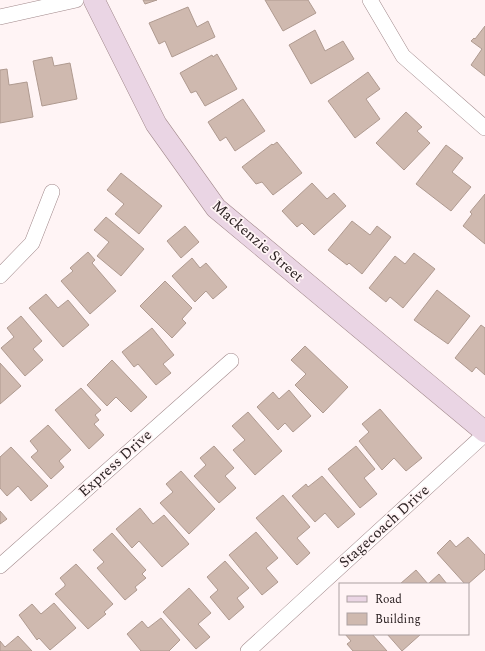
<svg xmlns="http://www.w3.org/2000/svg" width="485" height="651" font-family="Spectral,serif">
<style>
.building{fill:#cfb9af;stroke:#af9a90}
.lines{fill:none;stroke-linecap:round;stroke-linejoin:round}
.street-casing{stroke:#a1898b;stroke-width:16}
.secondary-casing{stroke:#a1898b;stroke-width:22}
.street{stroke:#fff;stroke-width:15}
.secondary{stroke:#ead5e4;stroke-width:21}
.labels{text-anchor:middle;stroke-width:3.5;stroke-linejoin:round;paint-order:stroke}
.street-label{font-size:15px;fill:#2c2223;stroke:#fff4f5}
</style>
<rect width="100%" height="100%" fill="#fff4f5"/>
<!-- building -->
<g class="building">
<path d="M143 0H157L145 4Z"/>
<path d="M265 0H308L316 13 283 31Z"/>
<path d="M188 7 197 27 208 21 215 37 172 57 165 41 159 44 149 23Z"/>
<path d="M485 26V76L471 65 482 49 471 41 474 38 475 39Z"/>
<path d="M315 30 325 51 343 41 354 59 311 84 289 45Z"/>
<path d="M217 54 237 89 205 106 196 91 191 93 180 73 212 55 213 57Z"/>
<path d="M52 57 54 66 70 63 77 99 42 106 33 61Z"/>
<path d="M7 69 9 85 27 82 33 117 0 123V70Z"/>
<path d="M368 72 380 89 366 99 380 119 355 138 328 101Z"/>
<path d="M243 99 265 131 235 151 226 137 220 141 208 122Z"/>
<path d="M406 112 422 127 417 131 430 143 404 170 376 143Z"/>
<path d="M277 142 302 173 273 195 262 182 256 184 242 167 272 144 273 145Z"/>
<path d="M446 145 463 158 452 172 471 187 451 211 416 184Z"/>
<path d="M121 173 162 206 139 234 115 214 124 204 107 190Z"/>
<path d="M312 183 327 199 334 193 346 206 314 235 302 223 297 227 282 211Z"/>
<path d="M485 194V244L463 226 472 214 470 212Z"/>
<path d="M106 217 144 249 121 276 97 256 109 242 94 230Z"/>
<path d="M352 221 370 235 377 226 391 237 362 274 349 263 347 265 328 250Z"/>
<path d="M185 226 199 242 181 258 167 241Z"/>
<path d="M88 252 95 260 92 263 116 291 90 314 61 281 73 271 70 268Z"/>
<path d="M414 253 435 269 403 308 390 297 386 302 369 288 395 256 405 264Z"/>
<path d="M192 258 200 268 206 263 227 287 213 299 206 291 195 302 172 276Z"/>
<path d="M165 281 192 308 182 319 186 323 172 338 140 306Z"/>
<path d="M437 290 470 316 448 344 414 320Z"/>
<path d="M46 294 58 308 68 300 89 325 63 347 29 308Z"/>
<path d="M21 316 42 341 33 349 43 360 25 376 1 348 14 337 7 328Z"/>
<path d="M481 325 485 328V375L476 367 472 372 455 358Z"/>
<path d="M152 328 174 355 163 364 171 373 156 385 138 364 134 367 122 352Z"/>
<path d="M305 346 348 387 323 413 295 385 306 374 291 360Z"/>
<path d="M112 360 147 397 131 412 116 397 107 406 87 385Z"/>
<path d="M0 363 21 386 0 404Z"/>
<path d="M81 388 101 410 95 415 99 420 94 424 104 435 89 449 55 410Z"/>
<path d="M289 390 311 416 293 432 285 423 278 430 257 407 273 392 279 399Z"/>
<path d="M380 409 422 458 406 471 394 458 382 470 359 441 369 432 362 424Z"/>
<path d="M248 412 282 451 255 475 233 450 245 440 232 426Z"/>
<path d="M48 425 71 450 59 461 64 467 51 479 31 457 38 451 30 441Z"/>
<path d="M214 446 234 468 225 476 236 488 219 503 194 476 206 465 200 458Z"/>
<path d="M356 446 375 469 364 478 377 494 360 508 328 469Z"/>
<path d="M11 447 48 486 31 501 18 486 7 496 0 488V457Z"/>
<path d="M181 471 215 509 189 534 160 503 173 492 166 484Z"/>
<path d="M322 476 355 514 338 528 325 513 315 522 292 496 306 484 308 487Z"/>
<path d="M283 495 310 527 297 538 310 553 297 565 256 518Z"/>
<path d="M140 508 153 524 164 515 189 544 162 567 139 541 132 548 116 529Z"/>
<path d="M0 511 7 519 0 524Z"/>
<path d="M256 532 278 558 266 568 278 582 262 595 229 555Z"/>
<path d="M112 533 146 570 142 574 146 578 135 587 137 590 125 600 97 568 104 562 93 550Z"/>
<path d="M468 537 485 555V569L468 584H465L437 553 450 540 456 547Z"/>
<path d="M225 561 249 588 237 598 244 607 229 620 210 597 218 590 207 577Z"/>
<path d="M76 564 113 604 104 612 106 614 88 629 55 594 65 586V584L60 578Z"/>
<path d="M416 570 428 584 439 574 447 584H400Z"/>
<path d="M189 588 211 613 198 624 210 637 196 649 163 612Z"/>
<path d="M54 603 76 628 50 650 39 638 37 640 19 615 32 604 41 614Z"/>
<path d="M161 618 180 640 169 651H141L127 634 142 621 148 628Z"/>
<path d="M345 634H372L387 651H353L347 644 351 641Z"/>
<path d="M387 634H421L402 651Z"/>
<path d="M18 636 32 651H0V641L5 647Z"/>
</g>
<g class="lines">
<defs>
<g id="street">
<path d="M370 0 403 56 485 128"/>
<path d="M0 17 76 0"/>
<path d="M0 276 32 243 52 192"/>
<path d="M0 566 231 361"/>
<path d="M248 651 485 434"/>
</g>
<path id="secondary" d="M94 0 156 124 216 208 485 432"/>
</defs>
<!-- street casing -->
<use href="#street" class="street-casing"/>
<!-- secondary casing -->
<use href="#secondary" class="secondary-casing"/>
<!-- street -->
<use href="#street" class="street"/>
<!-- secondary -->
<use href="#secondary" class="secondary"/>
</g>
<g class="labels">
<!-- street labels -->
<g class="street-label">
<text transform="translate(258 241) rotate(41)" y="5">Mackenzie Street</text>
<text transform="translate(115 463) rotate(-42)" y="5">Express Drive</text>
<text transform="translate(384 526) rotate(-42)" y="5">Stagecoach Drive</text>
</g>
</g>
<!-- legend -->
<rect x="339" y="583" width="130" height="52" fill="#fff4f5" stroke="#aba0a1"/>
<rect x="347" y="596" width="20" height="6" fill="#ead5e4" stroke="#aba0a1"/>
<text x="375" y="603" font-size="12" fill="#2c2223">Road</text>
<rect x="347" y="613" width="20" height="12" fill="#cfb9af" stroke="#aba0a1"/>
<text x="375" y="623" font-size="12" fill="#2c2223">Building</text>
</svg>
